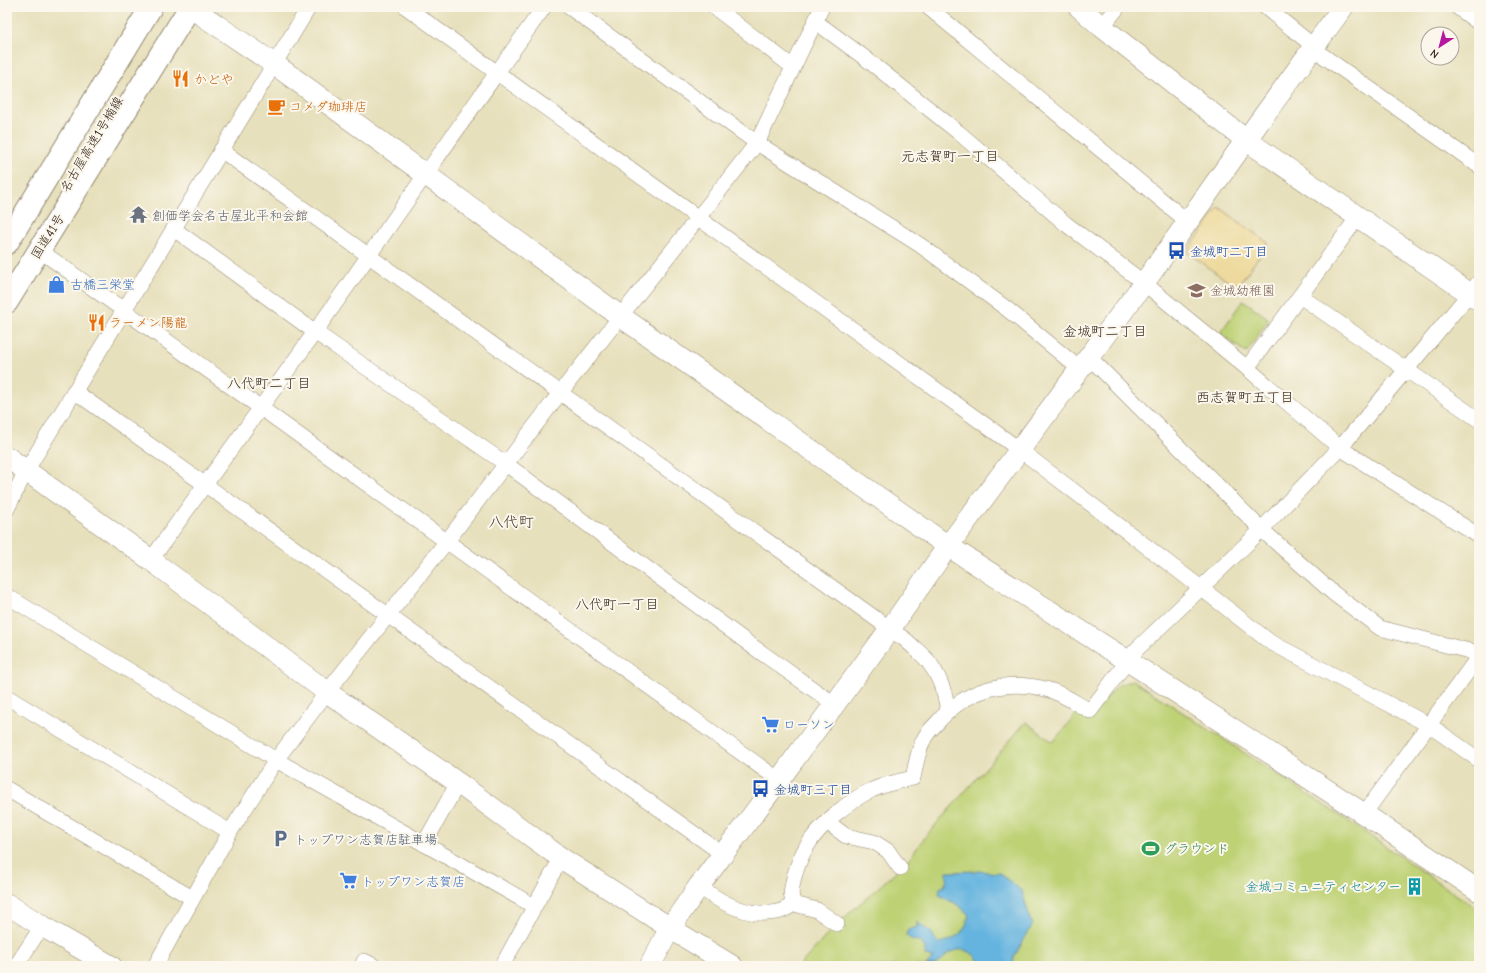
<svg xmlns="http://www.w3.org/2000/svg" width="1486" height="973" font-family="'Comic Neue','Klee One',sans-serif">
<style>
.green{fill:#bed174;stroke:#7c7e49}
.sand{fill:#eeda9e;stroke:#94825e}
.water{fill:#65b4df;stroke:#506f7e}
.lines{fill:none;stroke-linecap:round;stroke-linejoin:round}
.street-casing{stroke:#91856d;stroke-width:16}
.secondary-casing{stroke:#91856d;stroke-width:22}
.highway-casing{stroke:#91856d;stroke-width:24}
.street{stroke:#fff;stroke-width:15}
.secondary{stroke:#fff;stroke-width:21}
.highway{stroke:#fff;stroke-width:22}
.labels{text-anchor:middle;stroke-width:4;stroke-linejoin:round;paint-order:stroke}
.food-label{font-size:13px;fill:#c56008;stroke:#fbf7ec;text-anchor:start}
.street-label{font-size:13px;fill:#3b2a1e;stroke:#fbf7ec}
.worship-label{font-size:13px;fill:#5b616d;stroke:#fbf7ec;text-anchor:start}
.transit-label{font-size:13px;fill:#164399;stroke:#fbf7ec;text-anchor:start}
.shop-label{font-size:13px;fill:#366cbe;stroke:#fbf7ec;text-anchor:start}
.education-label{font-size:13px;fill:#785e54;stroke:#fbf7ec;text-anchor:start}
.service-label{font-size:13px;fill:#4e5e75;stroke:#fbf7ec;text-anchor:start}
.leisure-label{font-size:13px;fill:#27864d;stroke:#fbf7ec;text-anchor:start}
.culture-label{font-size:13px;fill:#0d838f;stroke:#fbf7ec;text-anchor:end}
.neighbourhood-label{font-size:14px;fill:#3b2a1e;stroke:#fbf7ec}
.quarter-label{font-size:15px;fill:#3b2a1e;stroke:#fbf7ec}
</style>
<rect width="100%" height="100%" fill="#fbf7ec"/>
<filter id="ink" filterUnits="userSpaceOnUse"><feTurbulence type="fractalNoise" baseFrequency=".025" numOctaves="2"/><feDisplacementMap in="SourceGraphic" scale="8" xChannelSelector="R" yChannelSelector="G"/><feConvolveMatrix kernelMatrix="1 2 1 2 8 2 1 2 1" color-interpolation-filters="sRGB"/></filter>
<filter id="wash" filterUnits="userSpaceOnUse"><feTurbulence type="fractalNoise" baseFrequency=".012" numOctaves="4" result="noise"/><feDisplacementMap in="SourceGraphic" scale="16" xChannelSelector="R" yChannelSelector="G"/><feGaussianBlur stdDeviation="0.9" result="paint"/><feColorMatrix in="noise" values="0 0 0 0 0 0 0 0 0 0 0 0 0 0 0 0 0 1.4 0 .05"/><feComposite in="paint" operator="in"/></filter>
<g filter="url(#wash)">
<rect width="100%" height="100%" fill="#e7e0bc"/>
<!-- green -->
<g class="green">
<path d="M1243 300 1269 319 1246 353 1220 333Z"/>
<path d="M1133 680 1341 816 1479 910V966H799L837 924 881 885 909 859 925 837 1026 722 1053 742 1078 712 1088 721 1118 685Z"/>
</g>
<!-- sand -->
<path class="sand" d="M1219 207 1268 243 1237 288 1187 252Z"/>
<!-- water -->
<path class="water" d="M978 871 999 873 1022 891 1032 926 1014 957 1013 966H981C976 953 964 945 950 953 939 960 942 966 926 966L933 958 925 955V948L919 941 912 940 906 935 908 930 917 927V922L932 933 937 943C955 941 966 933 969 915L958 905 939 895 940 888 944 886 947 880V872Z"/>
</g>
<g filter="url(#ink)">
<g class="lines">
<defs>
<g id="street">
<path d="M406 7 1020 450 1201 588 1270 642 1429 725 1479 760"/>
<path d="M569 7 757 143 920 245 1007 309 1080 369"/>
<path d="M714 7 793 67"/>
<path d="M928 7 1187 221"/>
<path d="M1265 7 1306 40 1322 55 1479 166"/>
<path d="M1457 7 1479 23"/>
<path d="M816 22 865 58 958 132 1066 224 1144 283 1247 368 1340 448 1479 536"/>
<path d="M1102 27 1118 7"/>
<path d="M221 150 907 641C914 648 922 654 928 661 939 675 945 693 948 710"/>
<path d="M174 229 315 332 506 464 752 646 834 704"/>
<path d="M39 250 261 408 779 780"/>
<path d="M1300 296 1479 420"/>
<path d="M1089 357 1261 529 1333 593 1380 628 1473 652 1479 651"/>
<path d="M1247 368 1358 217"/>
<path d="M74 391 724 855"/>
<path d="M7 509 26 471 309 7"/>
<path d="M151 560C211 475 274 391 334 305 404 206 473 105 544 7"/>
<path d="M7 596 276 760 534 906"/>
<path d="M7 697 230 832"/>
<path d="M7 789 192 898"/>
<path d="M1364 814 1479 656"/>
<path d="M827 822 846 836 874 842 888 851 900 868"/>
<path d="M424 844 458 783"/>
<path d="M707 892C727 906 752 917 777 912 783 911 789 907 794 904 789 894 792 888 794 877 797 867 801 855 807 846 820 825 849 800 872 790 885 784 899 781 913 778 916 764 918 749 925 737 928 732 933 727 937 723 966 689 1006 678 1049 690 1064 694 1077 704 1090 711L1135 651 1253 538 1340 448 1406 370 1479 282"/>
<path d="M794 904 817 910 837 924"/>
<path d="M16 966 42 926"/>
<path d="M155 966 230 832 276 760 327 692 447 541 560 393 757 143 822 7"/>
<path d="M362 966 364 961 374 966"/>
<path d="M502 966 561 858"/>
</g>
<g id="secondary">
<path d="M190 7 274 64 620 316 948 546 1128 661 1364 814 1479 891"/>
<path d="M1079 7 1102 27 1246 140 1479 300"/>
<path d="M7 457 151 560 327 692 458 783 561 858 670 928 732 966"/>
<path d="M7 904 42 926 111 966"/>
<path d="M650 966 670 928 699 886 779 780 890 629 948 546 1144 283 1246 140 1343 7"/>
</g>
<g id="highway">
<path d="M7 243 151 7"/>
<path d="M7 302 190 7"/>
</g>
</defs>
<!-- street casing -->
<use href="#street" class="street-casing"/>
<!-- secondary casing -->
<use href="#secondary" class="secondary-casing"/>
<!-- highway casing -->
<use href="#highway" class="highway-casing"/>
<!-- street -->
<use href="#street" class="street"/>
<!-- secondary -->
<use href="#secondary" class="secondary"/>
<!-- highway -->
<use href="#highway" class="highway"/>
</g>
</g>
<!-- icons -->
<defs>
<symbol id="restaurant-bare" viewBox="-9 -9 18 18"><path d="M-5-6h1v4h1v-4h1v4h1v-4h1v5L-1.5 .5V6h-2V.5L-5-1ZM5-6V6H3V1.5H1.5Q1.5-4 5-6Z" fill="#e8710a" stroke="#fbf7ec" stroke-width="2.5" paint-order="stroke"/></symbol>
<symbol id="cafe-bare" viewBox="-9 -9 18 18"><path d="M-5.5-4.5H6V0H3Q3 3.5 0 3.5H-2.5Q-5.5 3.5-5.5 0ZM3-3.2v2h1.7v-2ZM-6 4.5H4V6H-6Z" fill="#e8710a" stroke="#fbf7ec" stroke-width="2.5" paint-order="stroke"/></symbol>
<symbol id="temple-bare" viewBox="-9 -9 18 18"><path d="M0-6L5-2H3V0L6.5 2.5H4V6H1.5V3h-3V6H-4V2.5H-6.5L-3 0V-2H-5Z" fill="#6b7280" stroke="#fbf7ec" stroke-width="2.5" paint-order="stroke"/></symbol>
<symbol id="bus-bare" viewBox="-9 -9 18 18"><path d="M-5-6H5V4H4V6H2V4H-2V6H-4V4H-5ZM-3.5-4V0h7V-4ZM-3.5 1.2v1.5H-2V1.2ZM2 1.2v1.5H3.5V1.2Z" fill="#1a4fb4" stroke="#fbf7ec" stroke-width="2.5" paint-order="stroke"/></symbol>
<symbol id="shop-bare" viewBox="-9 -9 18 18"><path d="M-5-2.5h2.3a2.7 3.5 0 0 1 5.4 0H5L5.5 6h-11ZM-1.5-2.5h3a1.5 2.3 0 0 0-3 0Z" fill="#3f7fe0" stroke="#fbf7ec" stroke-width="2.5" paint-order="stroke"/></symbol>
<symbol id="school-bare" viewBox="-9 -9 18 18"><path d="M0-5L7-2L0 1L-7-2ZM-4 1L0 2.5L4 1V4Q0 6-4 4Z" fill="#8d6e63" stroke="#fbf7ec" stroke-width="2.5" paint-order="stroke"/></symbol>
<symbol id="supermarket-bare" viewBox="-9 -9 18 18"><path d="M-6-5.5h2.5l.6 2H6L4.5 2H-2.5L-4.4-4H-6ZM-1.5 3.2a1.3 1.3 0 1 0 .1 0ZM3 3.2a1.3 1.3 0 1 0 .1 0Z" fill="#3f7fe0" stroke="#fbf7ec" stroke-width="2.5" paint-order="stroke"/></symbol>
<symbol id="parking-bare" viewBox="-9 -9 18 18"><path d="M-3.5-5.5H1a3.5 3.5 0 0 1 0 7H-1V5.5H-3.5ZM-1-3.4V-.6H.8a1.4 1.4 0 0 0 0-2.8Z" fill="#5c6f8a" stroke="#fbf7ec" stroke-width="2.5" paint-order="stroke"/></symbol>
<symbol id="stadium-bare" viewBox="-9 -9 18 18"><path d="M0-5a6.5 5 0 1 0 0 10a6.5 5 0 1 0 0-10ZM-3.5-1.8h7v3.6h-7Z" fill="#2e9e5b" stroke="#fbf7ec" stroke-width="2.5" paint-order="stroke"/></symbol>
<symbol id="building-bare" viewBox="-9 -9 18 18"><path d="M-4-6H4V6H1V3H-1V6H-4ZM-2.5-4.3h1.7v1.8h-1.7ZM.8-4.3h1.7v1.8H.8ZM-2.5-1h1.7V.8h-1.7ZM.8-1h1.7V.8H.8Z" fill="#0f9aa8" stroke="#fbf7ec" stroke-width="2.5" paint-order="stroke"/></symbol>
</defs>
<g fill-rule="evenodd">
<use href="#restaurant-bare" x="168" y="66" width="25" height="25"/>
<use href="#cafe-bare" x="264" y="94" width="25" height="25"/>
<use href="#temple-bare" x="126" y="202" width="25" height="25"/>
<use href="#bus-bare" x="1164" y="238" width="25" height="25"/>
<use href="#shop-bare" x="44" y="272" width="25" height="25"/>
<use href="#school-bare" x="1184" y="278" width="25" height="25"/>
<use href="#restaurant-bare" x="84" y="310" width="25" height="25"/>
<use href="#supermarket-bare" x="758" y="712" width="25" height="25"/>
<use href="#bus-bare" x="748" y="776" width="25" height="25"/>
<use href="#parking-bare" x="268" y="826" width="25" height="25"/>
<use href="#stadium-bare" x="1138" y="836" width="25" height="25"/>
<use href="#supermarket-bare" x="336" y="868" width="25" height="25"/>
<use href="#building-bare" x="1402" y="874" width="25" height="25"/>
</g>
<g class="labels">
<!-- food labels -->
<g class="food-label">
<text x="194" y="84">かどや</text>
<text x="289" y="111">コメダ珈琲店</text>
<text x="109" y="327">ラーメン陽龍</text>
</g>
<!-- street labels -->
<g class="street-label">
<text transform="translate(91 144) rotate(-59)" y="5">名古屋高速1号楠線</text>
<text transform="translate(47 236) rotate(-58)" y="5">国道41号</text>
</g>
<!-- worship labels -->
<g class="worship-label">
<text x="152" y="220">創価学会名古屋北平和会館</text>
</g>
<!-- transit labels -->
<g class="transit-label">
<text x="1190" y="256">金城町二丁目</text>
<text x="774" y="794">金城町三丁目</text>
</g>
<!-- shop labels -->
<g class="shop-label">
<text x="70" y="289">古橋三栄堂</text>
<text x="783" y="729">ローソン</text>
<text x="361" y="886">トップワン志賀店</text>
</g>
<!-- education labels -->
<g class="education-label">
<text x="1210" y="295">金城幼稚園</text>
</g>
<!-- service labels -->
<g class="service-label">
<text x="294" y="844">トップワン志賀店駐車場</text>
</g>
<!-- leisure labels -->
<g class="leisure-label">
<text x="1164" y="853">グラウンド</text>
</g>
<!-- culture labels -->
<g class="culture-label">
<text x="1401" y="891">金城コミュニティセンター</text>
</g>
<!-- neighbourhood labels -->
<g class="neighbourhood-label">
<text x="950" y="161">元志賀町一丁目</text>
<text x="1105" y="336">金城町二丁目</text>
<text x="269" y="388">八代町二丁目</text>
<text x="1245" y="402">西志賀町五丁目</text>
<text x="617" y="609">八代町一丁目</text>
</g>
<!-- quarter labels -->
<g class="quarter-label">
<text x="511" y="527">八代町</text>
</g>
</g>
<!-- margin -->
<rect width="1486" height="973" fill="none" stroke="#fbf7ec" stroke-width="24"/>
<!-- north arrow -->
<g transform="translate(1440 46) rotate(216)"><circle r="19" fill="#fbf7ec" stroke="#aea59a"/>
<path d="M0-3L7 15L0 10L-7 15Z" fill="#b5179e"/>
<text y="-6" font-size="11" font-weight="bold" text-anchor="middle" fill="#3b2a1e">N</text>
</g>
</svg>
